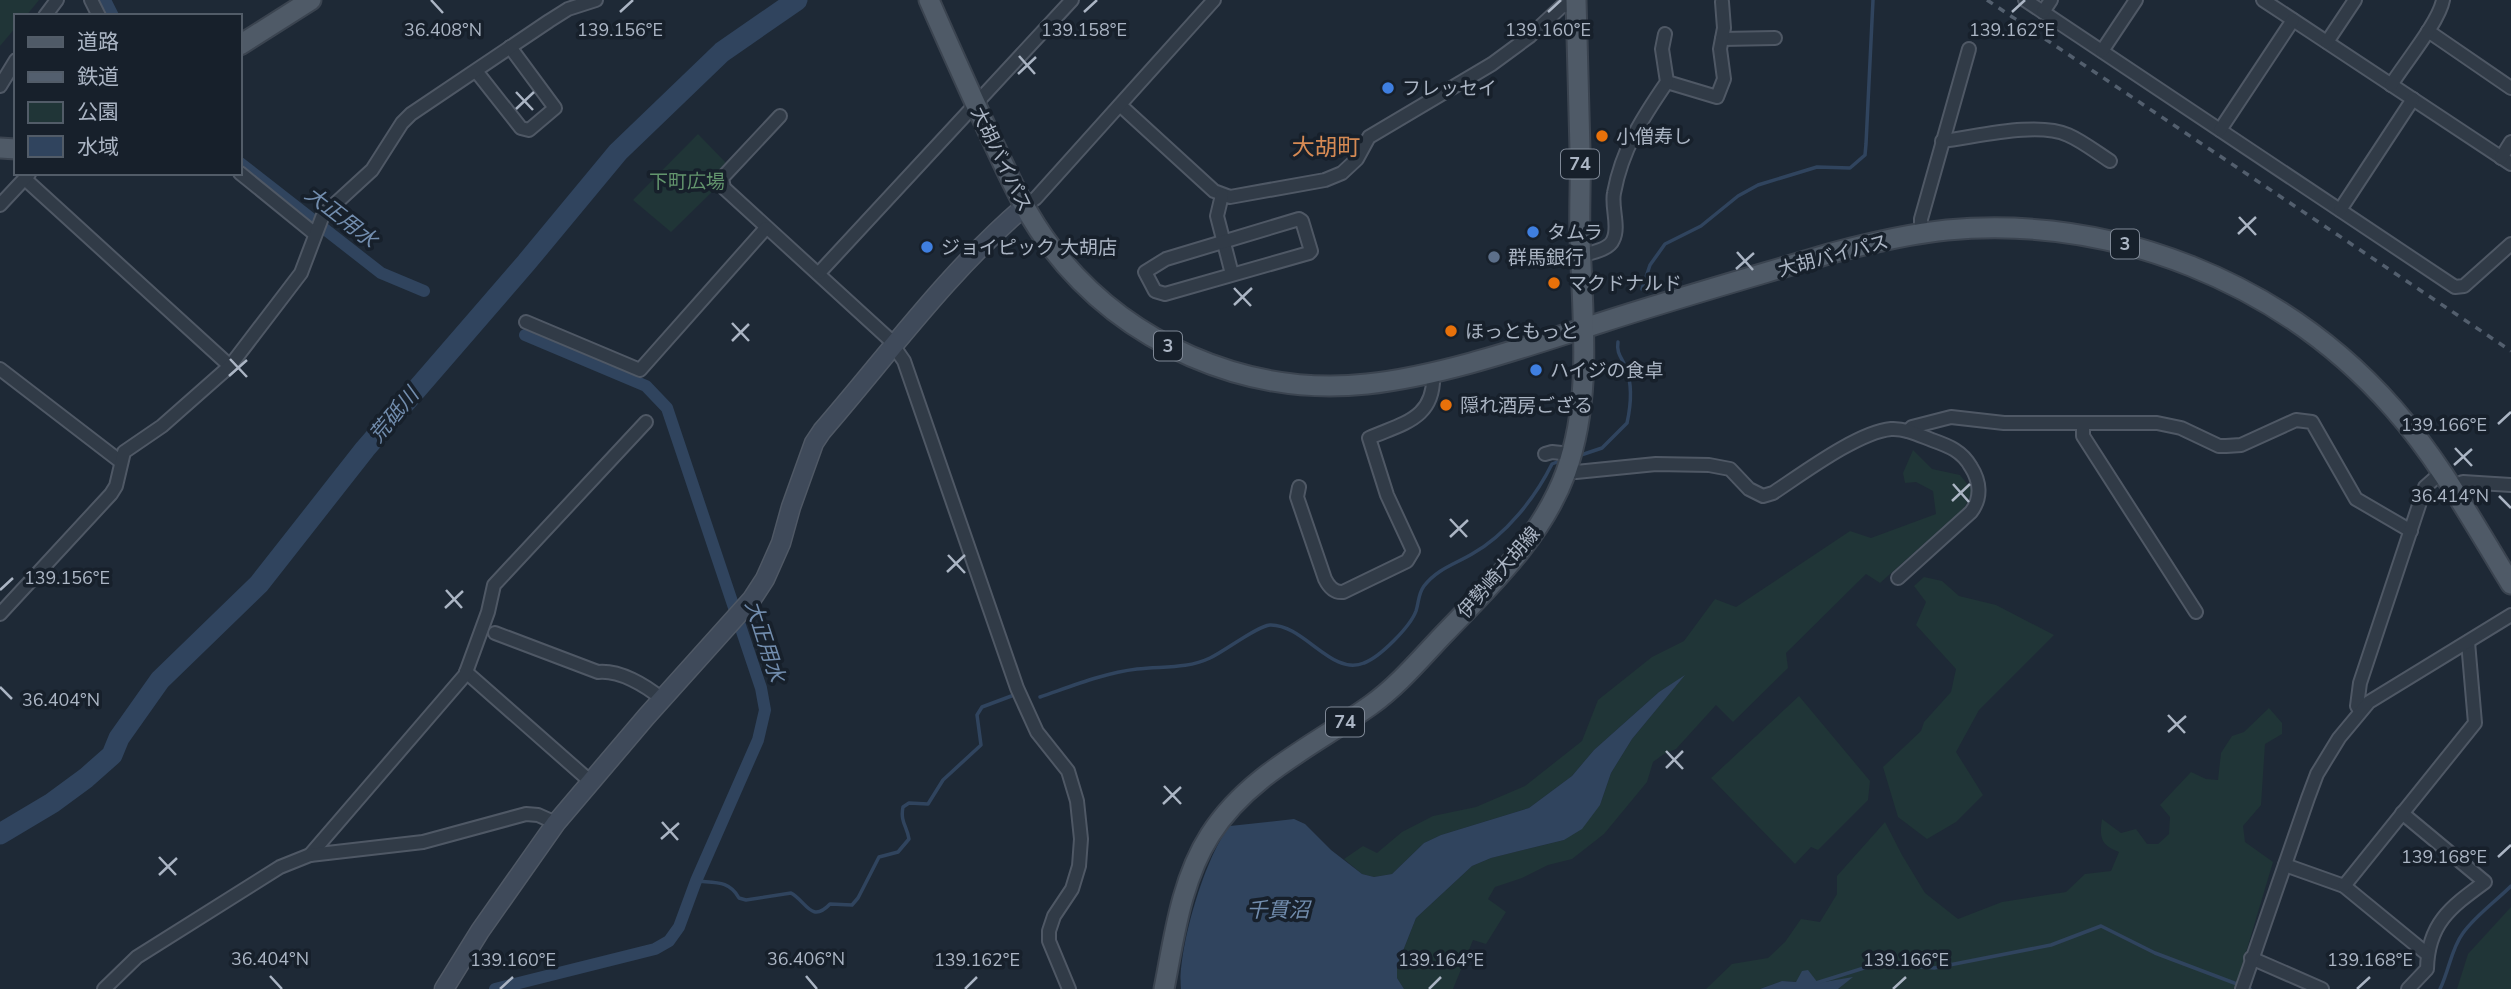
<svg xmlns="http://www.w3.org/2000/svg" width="2511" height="989" font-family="'Nunito Sans','Noto Sans JP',sans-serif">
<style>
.green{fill:#203537}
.water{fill:#30445e}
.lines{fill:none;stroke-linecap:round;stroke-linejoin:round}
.stream{stroke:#30445e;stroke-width:3.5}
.canal{stroke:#30445e;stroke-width:12}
.river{stroke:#30445e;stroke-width:21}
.street-casing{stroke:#4f5865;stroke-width:16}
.secondary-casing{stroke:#4f5865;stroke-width:21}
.primary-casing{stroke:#3b4450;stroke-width:23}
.street{stroke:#313b47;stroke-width:12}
.secondary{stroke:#3f4a5a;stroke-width:18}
.primary{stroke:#4f5a67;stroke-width:19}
.rail{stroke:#535f6e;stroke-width:3.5;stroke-dasharray:7 7;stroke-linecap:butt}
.ticks{fill:none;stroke:#abb5c4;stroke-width:2.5}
.shop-dot{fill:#3f7fe0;stroke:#17202b;stroke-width:2.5}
.food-dot{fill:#e8710a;stroke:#17202b;stroke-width:2.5}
.service-dot{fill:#5c6f8a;stroke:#17202b;stroke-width:2.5}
.labels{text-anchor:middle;stroke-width:7;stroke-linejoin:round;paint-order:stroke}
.shield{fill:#17202b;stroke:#7f8896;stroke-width:2}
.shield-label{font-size:18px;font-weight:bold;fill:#abb5c4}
.poi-label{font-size:19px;fill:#abb5c4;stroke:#17202b;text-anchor:start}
.street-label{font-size:19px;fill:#abb5c4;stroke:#17202b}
.park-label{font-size:19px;fill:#63956d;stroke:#17202b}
.water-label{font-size:21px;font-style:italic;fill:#728dae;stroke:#17202b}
.quarter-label{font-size:23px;fill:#d68a54;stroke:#17202b}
.ticks-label{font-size:18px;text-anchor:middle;fill:#abb5c4;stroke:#17202b;stroke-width:7;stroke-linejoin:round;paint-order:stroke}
</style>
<rect width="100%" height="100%" fill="#1e2936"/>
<!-- green -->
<g class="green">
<path d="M0 0H39L26 16H16V27L0 46Z"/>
<path d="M698 134 727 164 712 182 717 187 671 232 633 200Z"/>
<path d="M1913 450 1932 469 1960 475 1973 491 1964 508 1880 583 1866 574 1786 653 1788 668 1733 722 1716 705 1676 749 1664 754 1653 762 1647 782 1604 834 1572 859 1548 865 1522 878 1495 887 1488 899 1506 912 1486 944 1473 940 1453 989H1404L1397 978V966L1416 918 1472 866 1491 858 1564 840 1600 805 1611 773 1632 739 1683 677 1659 692 1594 750 1572 776 1529 808 1441 835 1424 843 1392 874 1374 877 1362 874 1344 859 1363 846 1377 853 1402 832 1433 816 1476 807 1525 786 1582 741 1598 700 1652 657 1684 641 1715 599 1736 607 1850 531 1871 538 1936 514 1933 491 1916 482 1905 483 1903 473Z"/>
<path d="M1924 577 1942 581 1959 596 1996 605 2054 635 1979 710 1956 752 1983 795 1956 822 1927 839 1898 817 1883 767 1921 731 1924 722 1951 692 1956 669 1916 625 1926 602 1914 586Z"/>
<path d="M1799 696 1870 781 1868 800 1818 850 1811 847 1795 864 1711 778Z"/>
<path d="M2269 708 2282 723V734L2265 744 2261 805 2243 826 2245 842 2273 862 2235 989H1838L1851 978 1818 983 1782 981 1760 989H1706L1732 964 1768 958 1785 942 1801 919 1820 922 1837 894V876L1885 822 1902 855 1925 893 1958 919 2002 902 2066 892 2085 874 2111 871 2119 852C2101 845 2099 838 2102 819L2121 833 2136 829 2147 844H2158L2169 834 2170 817 2160 805 2191 772 2206 779 2218 780 2221 753 2232 736 2244 732Z"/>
<path d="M2511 907V989H2457L2468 954Z"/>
</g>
<!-- water -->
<g class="water">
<path d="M1685 675 1632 739 1611 773 1600 805 1582 829 1564 840 1491 858 1472 866 1416 918 1397 966V978L1404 989H1181C1177 952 1205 855 1230 826L1294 819 1305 824 1331 850 1362 874 1374 877 1392 874 1424 843 1441 835 1529 808 1572 776 1594 750 1659 692Z"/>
<path d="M1808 970 1818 983 1853 977 1838 989H1760L1782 981 1796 982 1802 971Z"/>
</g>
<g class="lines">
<!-- stream -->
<g class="stream">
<path d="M1642 289 1650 265 1665 244 1701 226 1738 196 1758 185 1817 167 1850 168 1865 155 1866 144 1873 0"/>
<path d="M1578 456 1602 448 1627 423C1631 405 1633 386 1626 368 1622 358 1616 353 1618 342"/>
<path d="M1040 697C1072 686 1104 673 1137 669 1162 666 1187 669 1210 658 1225 651 1257 626 1270 625 1304 624 1332 677 1364 663 1380 657 1410 627 1416 611 1419 602 1418 594 1424 586 1437 569 1455 564 1472 554 1506 535 1535 498 1552 464L1557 462"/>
<path d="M696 881C715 883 729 880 739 898L746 900 791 893C806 901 811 924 830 904L852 905 858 898 879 857 898 852 909 839C907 826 900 822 903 807L909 803 928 804 943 780 981 745 977 715 982 707 1014 695"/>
<path d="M1816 983 1880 963 1934 968 2051 945 2101 926 2155 953 2250 989"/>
<path d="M2440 989C2449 971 2451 949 2463 933 2475 916 2496 901 2511 886"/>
</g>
<!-- canal -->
<g class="canal">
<path d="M105 0 113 16"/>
<path d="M240 163 381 273 424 291"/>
<path d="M495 989 655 949 669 941 679 927 696 881 758 740 765 710 761 688 667 408 646 386 525 335"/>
</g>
<!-- river -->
<path class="river" d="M0 834 52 803 86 778 112 755 119 738 160 680 259 584 365 449 526 263 618 152 722 52 797 0"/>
<defs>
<g id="street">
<path d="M91 0 99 16"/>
<path d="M2025 0 2455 287 2464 286 2511 244"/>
<path d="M2263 0 2511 164"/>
<path d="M2043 12 2051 0"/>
<path d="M45 16 57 0"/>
<path d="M2428 31 2511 88"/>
<path d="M1722 39 1775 38"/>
<path d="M2327 42 2355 0"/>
<path d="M2102 51 2136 0"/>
<path d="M476 71 521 128 529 130 555 108 510 47"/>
<path d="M1667 82 1717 97 1724 79 1720 49 1724 28 1722 2"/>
<path d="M2391 85C2404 64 2439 22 2443 0"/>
<path d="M0 86 16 60"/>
<path d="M1120 105 1214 191 1230 197 1325 180 1342 173 1357 159 1369 137 1492 64 1530 36 1561 7 1576 3"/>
<path d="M780 116 722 178 724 188 888 338 904 361 1017 688 1037 732 1068 771 1077 801 1081 839 1079 866 1072 889 1054 916 1049 931V941L1069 989"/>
<path d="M2220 130 2293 20"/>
<path d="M1942 141C1976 137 2037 121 2068 135 2082 141 2096 152 2110 161"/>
<path d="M2501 158 2511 142"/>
<path d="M240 173 315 234"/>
<path d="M25 179 230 366"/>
<path d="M1222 195 1217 216 1232 274"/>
<path d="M0 205 29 174"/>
<path d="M1024 207 1036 198 1214 0"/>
<path d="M2340 210 2413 99"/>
<path d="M1299 219 1302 221 1311 251 1309 253 1165 294 1155 291 1145 272 1166 259Z"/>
<path d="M1921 234V219L1969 49"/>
<path d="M1580 256C1590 253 1609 250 1613 240 1620 227 1611 207 1614 193 1622 149 1643 117 1667 82L1662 49 1665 34"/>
<path d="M819 273 1072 0"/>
<path d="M526 322 640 370 766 228"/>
<path d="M0 369 121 462"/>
<path d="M2083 425V436L2196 612"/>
<path d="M1908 431 1912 427 1951 417 2004 423H2157L2181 428 2219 446H2226L2241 445 2296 420 2312 422 2356 499 2411 531"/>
<path d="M1545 454 1552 452 1571 454"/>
<path d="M1566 471 1576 472 1656 464 1709 465 1730 469 1749 489 1763 496 1773 493C1802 474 1858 432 1891 429 1905 428 1919 435 1932 440 1949 446 1962 451 1971 467 1980 481 1982 498 1971 512L1898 578"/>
<path d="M1299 487 1297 497 1325 579C1329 587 1334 593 1343 592L1407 561 1413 551 1387 495 1369 438C1403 423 1436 419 1433 372"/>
<path d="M2451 487 2463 482 2511 485"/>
<path d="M0 614 111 494 116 486 124 452 162 426 230 366 301 273 323 215 372 170 402 123 411 114 549 21 568 9 596 0"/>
<path d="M495 633 598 672C620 670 645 685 662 699"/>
<path d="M466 672 591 782"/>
<path d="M2360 711 2357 706 2360 683 2425 487 2442 472"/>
<path d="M2402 813 2485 882C2451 907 2428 923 2427 969L2408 989"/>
<path d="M310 855 465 675 488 612 494 585 646 422"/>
<path d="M2285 865 2344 886 2427 954"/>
<path d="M2344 886 2475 723 2468 642"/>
<path d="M2251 958 2322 989"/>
<path d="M104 989 137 957 280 867 310 855 423 842 526 814 538 815 556 823"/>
<path d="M2242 989 2308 798 2317 774 2339 738 2369 702 2511 615"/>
</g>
<path id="secondary" d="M444 989 480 931 556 823 646 717 752 599 765 579 781 543 791 507 814 443 822 431C887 356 948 272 1024 207"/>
<g id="primary">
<path d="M929 0C949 46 970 92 991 138 1009 176 1025 213 1051 247 1124 343 1246 397 1367 384 1442 376 1528 346 1600 323 1677 298 1755 276 1832 253 1870 243 1908 234 1947 230 2114 215 2282 282 2393 408 2440 461 2474 524 2511 584"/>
<path d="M240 45 311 0"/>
<path d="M0 148 16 149"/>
<path d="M1164 989C1174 938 1181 880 1210 835 1248 775 1315 745 1371 705 1399 685 1421 658 1445 633 1492 584 1542 537 1566 472 1593 395 1582 317 1580 237 1579 208 1581 179 1580 150 1579 100 1577 50 1576 0"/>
</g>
</defs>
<!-- street casing -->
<use href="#street" class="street-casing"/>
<!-- secondary casing -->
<use href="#secondary" class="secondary-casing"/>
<!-- primary casing -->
<use href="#primary" class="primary-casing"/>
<!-- street -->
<use href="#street" class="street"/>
<!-- secondary -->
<use href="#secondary" class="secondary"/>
<!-- primary -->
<use href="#primary" class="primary"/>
<!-- rail -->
<path class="rail" d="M1987 0 2511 351"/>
</g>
<!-- ticks -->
<path class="ticks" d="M431 0 443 13M620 12 633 0M1084 12 1097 0M1548 12 1561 0M2012 12 2025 0M1019 56 1035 74M1018 74 1036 57M516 92 533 110M516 109 534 92M2239 217 2256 235M2238 234 2256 217M1737 252 1753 270M1736 269 1754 253M1234 288 1251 306M1234 305 1252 288M732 323 749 341M732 341 749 324M230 359 247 377M229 376 247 360M2498 424 2511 412M2455 448 2472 466M2454 465 2472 449M1953 484 1969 502M2499 496 2511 508M1952 501 1970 484M1450 519 1467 537M1450 537 1468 520M948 555 965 573M947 572 965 555M0 590 13 578M446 590 462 608M445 608 463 591M0 687 12 699M2168 715 2185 733M2168 732 2186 716M1666 751 1683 769M1666 768 1683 751M1164 786 1181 804M1163 804 1181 787M662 822 678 840M661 839 679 823M159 857 176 875M2498 857 2511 845M159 875 177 858M270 976 282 989M806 976 817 989M500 989 513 977M965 989 977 977M1429 989 1441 977M1893 989 1906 977M2357 989 2370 977"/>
<!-- markers -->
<g class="shop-dot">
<circle cx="1388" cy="88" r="7"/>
<circle cx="1533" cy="232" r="7"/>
<circle cx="927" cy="247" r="7"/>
<circle cx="1536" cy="370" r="7"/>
</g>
<g class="food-dot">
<circle cx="1602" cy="136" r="7"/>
<circle cx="1554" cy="283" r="7"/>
<circle cx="1451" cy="331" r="7"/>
<circle cx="1446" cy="405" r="7"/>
</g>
<circle class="service-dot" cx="1494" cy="257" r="7"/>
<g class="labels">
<!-- shield labels -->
<g class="shield">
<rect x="1561" y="149.5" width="38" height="29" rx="5"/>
<rect x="2111" y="229.5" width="28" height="29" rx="5"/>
<rect x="1154" y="331.5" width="28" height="29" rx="5"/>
<rect x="1326" y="707.5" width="38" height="29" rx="5"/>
</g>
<g class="shield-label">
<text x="1580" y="170">74</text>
<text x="2125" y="250">3</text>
<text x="1168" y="352">3</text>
<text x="1345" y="728">74</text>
</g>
<!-- poi labels -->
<g class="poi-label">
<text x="1402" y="95">フレッセイ</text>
<text x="1616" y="143">小僧寿し</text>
<text x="1547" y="239">タムラ</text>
<text x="941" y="254">ジョイピック 大胡店</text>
<text x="1508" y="264">群馬銀行</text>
<text x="1568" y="290">マクドナルド</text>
<text x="1465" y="338">ほっともっと</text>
<text x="1550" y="377">ハイジの食卓</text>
<text x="1460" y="412">隠れ酒房ござる</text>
</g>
<!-- street labels -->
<g class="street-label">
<text transform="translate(1002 159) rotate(64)" y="7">大胡バイパス</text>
<text transform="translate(1833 255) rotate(-15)" y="7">大胡バイパス</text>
<text transform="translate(1498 572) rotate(-49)" y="7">伊勢崎大胡線</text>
</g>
<!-- park labels -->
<g class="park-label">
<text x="687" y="188">下町広場</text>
</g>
<!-- water labels -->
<g class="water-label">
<text transform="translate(341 217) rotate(38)" y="7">大正用水</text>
<text transform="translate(394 415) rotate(-50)" y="7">荒砥川</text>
<text transform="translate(765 641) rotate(72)" y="7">大正用水</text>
<text x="1278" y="917">千貫沼</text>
</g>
<!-- quarter labels -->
<g class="quarter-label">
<text x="1326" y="155">大胡町</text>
</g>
</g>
<g class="ticks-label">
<text x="1548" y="36">139.160°E</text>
<text x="2012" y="36">139.162°E</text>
<text x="620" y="36">139.156°E</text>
<text x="1084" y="36">139.158°E</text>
<text x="443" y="36">36.408°N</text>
<text x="2444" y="431">139.166°E</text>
<text x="2450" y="502">36.414°N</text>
<text x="67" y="584">139.156°E</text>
<text x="61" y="706">36.404°N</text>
<text x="2444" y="863">139.168°E</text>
<text x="270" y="965">36.404°N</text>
<text x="806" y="965">36.406°N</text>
<text x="513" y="966">139.160°E</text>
<text x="977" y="966">139.162°E</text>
<text x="1441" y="966">139.164°E</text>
<text x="1906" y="966">139.166°E</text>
<text x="2370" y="966">139.168°E</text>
</g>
<!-- legend -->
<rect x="14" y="14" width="228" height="161" fill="#17202b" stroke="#525c68" stroke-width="2"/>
<rect x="28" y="37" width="35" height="10" fill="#4f5a67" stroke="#525c68" stroke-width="2"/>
<text x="77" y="49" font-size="21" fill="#abb5c4">道路</text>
<rect x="28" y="72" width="35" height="10" fill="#535f6e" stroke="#525c68" stroke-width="2"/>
<text x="77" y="84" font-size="21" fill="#abb5c4">鉄道</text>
<rect x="28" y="102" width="35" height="21" fill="#203537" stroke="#525c68" stroke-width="2"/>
<text x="77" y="119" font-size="21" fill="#abb5c4">公園</text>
<rect x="28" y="136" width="35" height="21" fill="#30445e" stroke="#525c68" stroke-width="2"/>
<text x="77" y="154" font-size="21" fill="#abb5c4">水域</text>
</svg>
